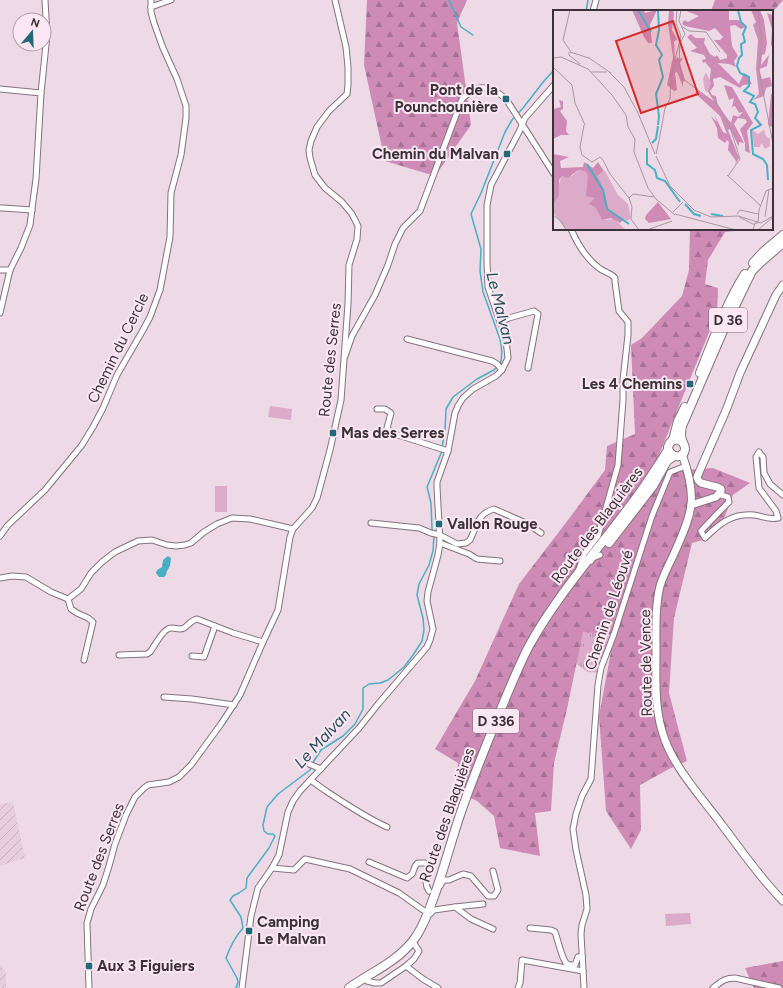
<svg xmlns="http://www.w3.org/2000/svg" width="783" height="988" font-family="Figtree,sans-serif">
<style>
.industrial{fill:url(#industrial-furrows)}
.grass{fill:url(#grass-tufts)}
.forest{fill:url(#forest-firs)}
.pitch{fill:#ddabca}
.water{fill:url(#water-ripples)}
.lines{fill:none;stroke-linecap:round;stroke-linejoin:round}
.stream{stroke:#49afc3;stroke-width:1.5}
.street-casing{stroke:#84727d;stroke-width:7}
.secondary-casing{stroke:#84727d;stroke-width:9}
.primary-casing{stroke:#84727d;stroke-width:10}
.street{stroke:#fff;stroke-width:5}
.secondary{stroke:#fff;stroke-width:7}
.primary{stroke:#fff;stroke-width:8}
.poi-dot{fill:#226977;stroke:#fbe7f3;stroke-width:1.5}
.labels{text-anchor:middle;stroke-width:4;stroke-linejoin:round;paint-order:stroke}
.shield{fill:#fbe7f3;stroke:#74686f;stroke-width:1}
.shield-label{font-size:14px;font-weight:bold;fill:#3a3237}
.poi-label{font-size:15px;font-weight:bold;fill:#3a3237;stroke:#fbe7f3;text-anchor:start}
.street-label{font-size:15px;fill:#3a3237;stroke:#fbe7f3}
.water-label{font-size:16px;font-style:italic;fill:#1f4b55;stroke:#fbe7f3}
.inset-river{fill:none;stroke:#49afc3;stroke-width:2}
.inset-road{fill:none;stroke:#a697a0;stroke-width:1}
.view{fill:#d62828;fill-opacity:0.15;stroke:#d62828;stroke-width:2}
.inset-edge{fill:none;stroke:#3a3237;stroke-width:2}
</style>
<defs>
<pattern id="industrial-furrows" width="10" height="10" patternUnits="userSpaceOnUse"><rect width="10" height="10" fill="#e8cddd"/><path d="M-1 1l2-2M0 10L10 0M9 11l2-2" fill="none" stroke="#c8b0be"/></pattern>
<pattern id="grass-tufts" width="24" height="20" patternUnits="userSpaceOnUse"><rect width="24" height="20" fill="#ddabca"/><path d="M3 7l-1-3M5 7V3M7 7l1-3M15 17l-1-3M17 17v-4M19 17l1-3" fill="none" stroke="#b48ca5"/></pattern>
<pattern id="forest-firs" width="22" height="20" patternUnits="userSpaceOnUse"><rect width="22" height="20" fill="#ce8bb6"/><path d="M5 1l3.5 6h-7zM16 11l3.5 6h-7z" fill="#a87295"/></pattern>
<pattern id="water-ripples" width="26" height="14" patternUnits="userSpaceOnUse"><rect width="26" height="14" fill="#49afc3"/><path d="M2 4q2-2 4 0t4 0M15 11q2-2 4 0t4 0" fill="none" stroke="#3e8f9f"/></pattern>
</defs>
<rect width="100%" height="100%" fill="#eedae6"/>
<!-- industrial -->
<g class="industrial">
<path d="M13 802 25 858 0 866V804Z"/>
<path d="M0 963 6 974V988H0Z"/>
</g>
<!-- grass -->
<path class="grass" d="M580 628 598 630 614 639 602 673 587 672 577 664 576 643Z"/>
<!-- forest -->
<g class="forest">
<path d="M367 0H467L457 23 471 125 435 176 385 161 364 65Z"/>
<path d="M715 0H783L772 13V11H711Z"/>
<path d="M690 229H754L725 232 708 260 705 284 718 288 717 313 652 472 713 468 750 483 733 495 720 529 710 538 692 543 674 618 669 693 687 761 669 769 640 785 641 830 631 849 606 811 599 716 614 635 583 632 567 709 554 763 551 811 535 813 540 856 500 848 494 816 477 801 455 791 458 763 435 749 475 681 519 584 571 516 605 470 607 446 635 434 631 345 642 338 682 296 689 270Z"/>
<path d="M783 961V988H754L745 968Z"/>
</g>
<!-- pitch -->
<g class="pitch">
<path d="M270 406 292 409 291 420 268 417Z"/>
<rect x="215" y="486" width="12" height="26"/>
<path d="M690 913 691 924 666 926 665 914Z"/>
</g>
<!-- water -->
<path class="water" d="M168 556 171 558 170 566 167 571 166 575 164 577H159L156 573 157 570 162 567 163 560Z"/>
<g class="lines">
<!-- stream -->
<g class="stream">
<path d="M449 0 461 27 473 35"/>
<path d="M586 11 588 0"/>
<path d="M500 365C503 356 502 348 500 339L483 292 480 271 481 249 471 214 481 193 505 132 512 120 523 108 544 81 554 70"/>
<path d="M442 448 445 430 446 409 453 397 477 379 494 370 497 367"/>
<path d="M433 532 432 529 431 503 427 487 442 451"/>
<path d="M236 988 238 982 237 978 226 958C230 947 235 937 243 928L241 917 230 900 233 896 239 893 246 888 247 878 269 848 275 836 273 834H268L264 831 263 825 267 807 278 794 310 770 314 761 321 750 343 736 355 724 363 709V688L369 684 380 683 388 680 404 667 413 655 422 641 424 630 423 618 417 595 419 584 429 565 433 551 434 536"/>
</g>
<defs>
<g id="street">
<path d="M151 7 171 0"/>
<path d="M593 11 596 0"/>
<path d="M0 89 41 93"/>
<path d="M0 208H3L32 210"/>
<path d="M571 229C577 243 587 259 599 268 605 273 610 272 615 278V282L619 311 628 322V335L623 380V400L618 465 598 536 584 554 579 569"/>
<path d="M0 270H10"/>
<path d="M0 313 10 270 21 248 30 225 33 201 36 179 41 93 47 35 45 0"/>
<path d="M500 322 509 318 534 311 538 314 528 368"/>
<path d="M407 339 492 361 497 364 502 370"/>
<path d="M345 356 352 336 375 295 388 265 395 244 403 228 420 211 459 107C460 104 461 100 463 98 465 96 468 94 471 92 483 83 496 90 506 99L554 174"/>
<path d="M377 409H385L391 413 387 428 392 433 448 451"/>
<path d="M721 491V495L728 497 729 502 717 514 701 531 705 538C719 524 732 513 754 515 763 516 768 520 778 518L776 511 759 488 756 457 759 452 763 457 764 473 770 484 783 495"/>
<path d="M371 523 419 528 431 533 440 535 457 544 466 543 470 540C477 526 477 514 494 509L528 524 541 533"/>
<path d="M0 536 8 525 45 490 82 445 93 427 103 408 117 375 143 330 150 317 160 290 170 237 171 193 181 155 186 118V106L177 79 163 48 154 23 151 12V0"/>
<path d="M440 543 469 554 477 559 500 561"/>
<path d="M591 561 593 558 600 555"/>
<path d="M0 578 12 576 26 577 51 592 68 599 81 589 91 573 102 562 115 552 138 541 152 540 167 545 176 546 185 545 191 543 204 532 217 524 232 518 250 519 293 529"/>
<path d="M68 599 71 609 77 613 88 618 93 622 84 660"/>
<path d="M119 655 147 654 150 652C154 647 162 631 168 629 174 626 178 631 184 628 188 625 192 620 197 619L233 633 263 642"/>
<path d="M192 656 204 657 215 626"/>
<path d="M164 697 192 699 234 705"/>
<path d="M309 764 321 769"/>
<path d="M311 780C317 785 323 789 329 793 349 806 365 817 387 827"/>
<path d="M369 862 407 878 412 874C414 871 414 865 418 863 420 863 423 863 425 863 435 867 427 876 426 882 426 886 427 888 429 891"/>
<path d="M272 868 294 870 305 859 350 869 399 893 423 910"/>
<path d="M440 886 443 881 445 880H449L463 874 471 876 488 896H494L498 890 493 871"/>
<path d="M483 904 455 907 471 919 493 929"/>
<path d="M430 914 434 910 455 907"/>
<path d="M530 928 551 930 555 932C558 940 561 956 566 963 569 966 572 965 575 965L578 957 582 956"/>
<path d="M406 966 423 979 438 988"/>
<path d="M367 981 375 983H381L406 966 414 959 419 951 415 945"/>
<path d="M89 988 87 923 91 909 103 885 109 866 115 844 126 815 135 797 143 789 148 785 169 782 179 777 191 765 221 724 240 695 263 642 278 610 290 537 293 529 312 508 317 498 330 450 341 400 348 304 349 265 357 239 358 226 352 214 342 202 325 188 315 175 310 158 309 150 311 141 317 127 329 111 347 94 348 85V67L346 47 335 0"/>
<path d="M242 988 251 916 258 888 272 868 279 855 288 812 293 801 300 791 359 728 379 703 427 647 430 640 433 629 427 601 428 592 438 555 440 543 437 487V482L448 451 455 413 458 406 463 398 473 389 496 376 502 370 508 358 506 340 504 329 500 322 488 287 487 261V205L491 185 520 130 525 118 554 85"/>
<path d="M518 988 520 983 522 960 583 971"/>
<path d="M584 988 581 934 582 925 587 909 586 895 576 850 573 829 576 814 582 796 591 779 598 685 601 668 614 634 621 612 652 516 670 472 686 466"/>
<path d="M713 988C721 982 724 978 735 978L779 988"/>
</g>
<g id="secondary">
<path d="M682 454C687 468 693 489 691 505 689 522 680 540 673 556 668 566 663 576 660 586 655 607 656 629 656 650 656 680 654 712 665 740 676 770 703 799 722 825 742 851 760 878 783 901"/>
<path d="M691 505 716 497 721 491V489L717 487 701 483 698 480 697 477 727 408 740 373 776 295 783 285"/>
</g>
<g id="primary">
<path d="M753 263 763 252 783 235"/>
<path d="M700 373C713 340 726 304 745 274"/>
<path d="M673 440 678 421 685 407"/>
<path d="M682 442C676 437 670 440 668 447 669 458 684 460 685 449 685 445 683 443 682 440 680 435 681 431 682 426L723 331 746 283 752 271 761 262 783 243"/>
<path d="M609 543 653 486 667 461 674 456"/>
<path d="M349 988C371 972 398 962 415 938 425 924 430 907 436 891 445 865 452 838 461 812 472 780 485 748 498 716 508 693 517 669 529 646 557 595 596 552 630 506 644 488 656 469 668 450"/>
</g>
</defs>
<!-- street casing -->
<use href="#street" class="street-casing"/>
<!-- secondary casing -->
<use href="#secondary" class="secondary-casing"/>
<!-- primary casing -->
<use href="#primary" class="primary-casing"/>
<!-- street -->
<use href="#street" class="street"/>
<!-- secondary -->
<use href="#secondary" class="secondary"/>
<!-- primary -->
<use href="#primary" class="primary"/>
</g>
<!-- markers -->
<g class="poi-dot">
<rect x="502" y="95" width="8" height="8" rx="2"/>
<rect x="503" y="150" width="8" height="8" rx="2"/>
<rect x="686" y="380" width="8" height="8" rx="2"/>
<rect x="329" y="429" width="8" height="8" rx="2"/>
<rect x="435" y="520" width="8" height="8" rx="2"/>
<rect x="245" y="927" width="8" height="8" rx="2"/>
<rect x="85" y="962" width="8" height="8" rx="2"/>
</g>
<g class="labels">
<!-- shield labels -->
<g class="shield">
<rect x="709" y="308" width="38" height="24" rx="3"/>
<rect x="473" y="709" width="46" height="24" rx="3"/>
</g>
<g class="shield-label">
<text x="728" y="325">D 36</text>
<text x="496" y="726">D 336</text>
</g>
<!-- poi labels -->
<g class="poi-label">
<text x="498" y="95" text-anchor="end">Pont de la<tspan x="498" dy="17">Pounchounière</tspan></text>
<text x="499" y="159" text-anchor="end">Chemin du Malvan</text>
<text x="682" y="389" text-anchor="end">Les 4 Chemins</text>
<text x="341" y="438">Mas des Serres</text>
<text x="447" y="529">Vallon Rouge</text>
<text x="257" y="927">Camping<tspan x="257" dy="17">Le Malvan</tspan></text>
<text x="97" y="971">Aux 3 Figuiers</text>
</g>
<!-- street labels -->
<g class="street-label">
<text transform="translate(118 348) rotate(-64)" y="5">Chemin du Cercle</text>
<text transform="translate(330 360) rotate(-84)" y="5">Route des Serres</text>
<text transform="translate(597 525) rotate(-53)" y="5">Route des Blaquières</text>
<text transform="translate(609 610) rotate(-72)" y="5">Chemin de Léouvé</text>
<text transform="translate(646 663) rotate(-91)" y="5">Route de Vence</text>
<text transform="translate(447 815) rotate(-71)" y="5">Route des Blaquières</text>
<text transform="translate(99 857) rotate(-69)" y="5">Route des Serres</text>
</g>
<!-- water labels -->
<g class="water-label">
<text transform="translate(501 308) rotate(76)" y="6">Le Malvan</text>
<text transform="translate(322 738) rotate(-47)" y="6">Le Malvan</text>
</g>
</g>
<!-- overview -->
<g transform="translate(553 10)">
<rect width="220" height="220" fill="#eedae6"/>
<path d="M25 160 31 161 35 165 39 187 43 188 35 194 42 197 49 210 61 209 73 220H13L0 202 1 190 9 165 19 166ZM52 161 65 185 75 194 78 208 74 211 56 200 51 180 43 166Z" fill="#ddabca"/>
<path d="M79 0H91L92 3 104 0 97 15 99 33H95L91 27ZM116 0H120L121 4 119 20 124 29 121 32 122 49 130 48 127 53 132 70 130 72V77L124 62 122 63 124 80 121 81 114 75 120 47 115 14ZM131 0H176V10H186L192 17 188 19 182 15 177 16 179 36 185 46 181 51 183 57 176 54 165 53 186 74 191 63 194 65 199 74 190 75 187 78 167 67 160 69 161 76 157 81 159 85 163 86 165 96 178 113 180 105 185 107 190 102 186 103 182 96 179 97 181 88 176 90 171 75 179 77 200 113 194 121 197 143 192 141V133L187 119 194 112 192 109 185 108 181 114 191 133 186 132V137L177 119 175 120 186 148 182 155 183 151 175 140 176 132 174 130 172 133 165 128 164 118 158 106 164 112 161 104 170 122 174 124 167 106 142 83 145 81 161 91 155 82 158 59 152 52 150 53 149 50 153 49 151 45 137 41 144 38 134 27 138 24 142 28H152L151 33 157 44 162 47 164 45 167 50 174 48V45L161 30H167L170 27 162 18 156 21 132 16 129 14 131 10 135 12 146 6ZM198 0H207L211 10 214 33 212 44 209 45 208 55 216 45 214 56 206 59 209 69 217 67 219 76 213 78 211 86 200 90 206 84 203 59 205 30 200 15 203 12ZM214 3 219 5 220 38 218 35 219 19ZM218 84H220L219 117 215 115ZM6 90 10 91V99L7 101 14 111 13 121 16 125H8L0 129V99L8 97ZM0 144 16 147 7 151 8 158 30 157 31 152 40 158 45 152 51 161 44 166 51 180 56 200 71 209 67 213 58 208 49 210 42 197 35 194 42 188 33 186 35 165 31 161 25 160 15 168 9 166 6 170V185L0 195ZM105 192 118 209 96 213 92 209 93 205Z" fill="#ce8bb6"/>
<path d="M153 62 158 73 155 82 152 81 150 69Z" fill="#ddabca"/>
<path d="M199 120 205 124 211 120 213 126 217 129V136L212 139 208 133 207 137H201Z" fill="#ddabca"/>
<path class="inset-river" d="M85 0 98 22M105 0 106 20 103 35 109 45 106 50 110 67 103 84 106 106 105 115M185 0 188 12 193 17 190 24 192 32 188 34 189 45 186 48 184 56 187 63 196 67V76L191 81 201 86 197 92 202 94 205 102 202 108 208 115 198 120 200 144 210 149 214 155 215 170M99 133 103 129 105 116M94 138V154L102 160 104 168 112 171 127 192M34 154 50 180 54 199 76 214M132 194 141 204 148 206M158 204 170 206"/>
<path class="inset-road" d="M17 0 10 30 18 42M205 0 209 34 206 61 220 134M128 16 136 21 153 22 167 42M16 42V45L27 54M17 42 36 48 58 63M124 47 130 69 165 95 176 114 187 149 175 166M0 48 8 47 35 59 59 85 73 105 75 117 82 129 81 142 95 178 103 189 122 205M126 51 127 33 132 24 126 11 128 0M0 57 19 75 22 93 32 115M38 62H54M56 62 71 77 85 103 102 144M31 115 27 137 29 145 39 152 47 147 50 150 57 164 76 188 79 197 78 209 86 220M106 131 112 98 117 89 118 65 128 26 123 13 124 0M103 144 106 131M103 146 117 176 141 200 158 207 185 206M174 165 208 196M76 188 80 184 101 187M120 202 130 192M122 204 183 220M184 204 187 200 205 204M0 205 8 211 13 220M185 206 208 213 220 206M186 207 202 215M212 207 216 179M94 220 119 211M200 220 202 213H205L206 200 213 181 220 178M205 220 220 207"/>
<path class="view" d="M120 11 145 84 88 103 63 31Z"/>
<rect width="220" height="220" class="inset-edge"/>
</g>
<!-- north arrow -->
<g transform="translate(32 32) rotate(19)"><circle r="19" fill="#fbe7f3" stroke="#ae9fa8"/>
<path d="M0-3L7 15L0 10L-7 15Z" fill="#226977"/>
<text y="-6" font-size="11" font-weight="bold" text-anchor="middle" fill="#3a3237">N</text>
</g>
</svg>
